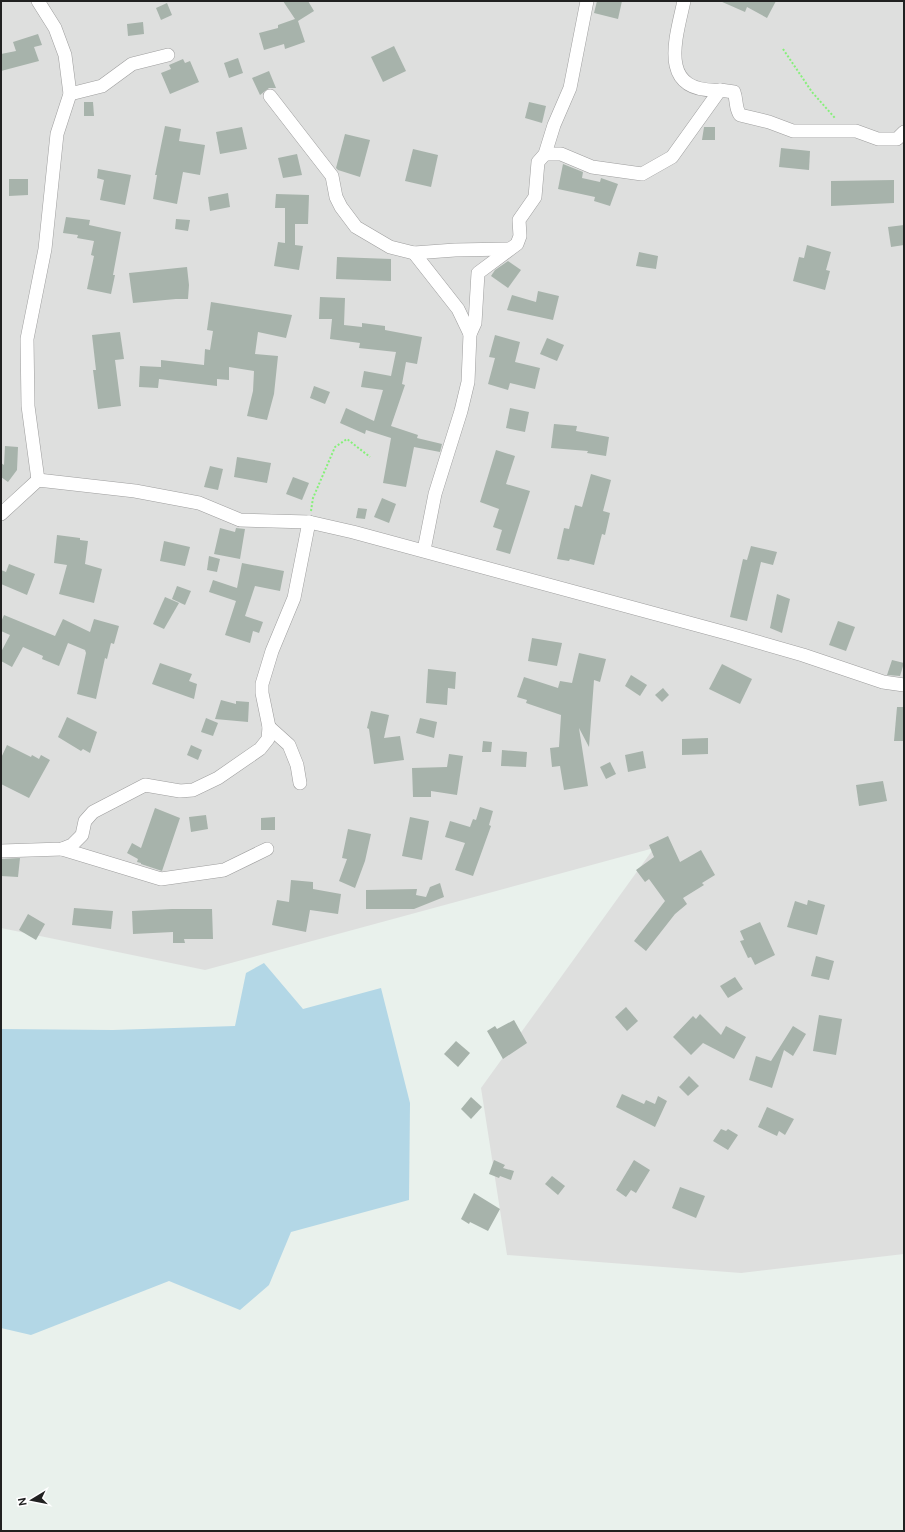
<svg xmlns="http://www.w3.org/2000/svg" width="905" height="1532" font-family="'DM Sans',sans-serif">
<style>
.residential{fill:#dedfde}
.grass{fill:#b3d7e6}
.building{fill:#a7b3ab}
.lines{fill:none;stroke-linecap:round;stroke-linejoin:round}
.minor-casing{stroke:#9e9e9e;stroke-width:14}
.path{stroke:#86f07a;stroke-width:2;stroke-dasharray:2 2;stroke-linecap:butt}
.minor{stroke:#fff;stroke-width:13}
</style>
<rect width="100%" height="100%" fill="#e9f1ec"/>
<!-- residential -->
<path class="residential" d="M1 1H904V1254L741 1273 507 1255 481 1088 654 848 205 970 1 928Z"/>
<!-- grass -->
<path class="grass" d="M264 963 303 1009 381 988 410 1103 409 1200 291 1232 269 1285 240 1310 169 1281 31 1335 1 1328V1029L113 1030 235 1026 246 973Z"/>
<!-- building -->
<g class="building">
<path d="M283 1H308L314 11 298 21 305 42 285 49 284 44 264 50 259 33 278 28V25L295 19Z"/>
<path d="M597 1H622L618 19 594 13Z"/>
<path d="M720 1H776L767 18 747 7 745 12Z"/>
<path d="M167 3 172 15 161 20 156 8Z"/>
<path d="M143 22 144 34 128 36 127 24Z"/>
<path d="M38 34 42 45 34 47 39 61 1 71V54L16 51 13 42Z"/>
<path d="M394 46 406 71 383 82 371 57Z"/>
<path d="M238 58 243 73 229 78 224 63Z"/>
<path d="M183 59 185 63 190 61 199 82 170 94 161 73 171 69 169 65Z"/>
<path d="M269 71 276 88H269L260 95 252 78Z"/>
<path d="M84 102H93L94 116H84Z"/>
<path d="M529 102 546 106 542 123 525 118Z"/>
<path d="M165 126 181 129 179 141 205 145 200 175 183 172 177 204 153 199 157 175H155Z"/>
<path d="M242 127 247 149 220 154 216 132Z"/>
<path d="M704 127H715V140H702Z"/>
<path d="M345 134 370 140 360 177 338 170 336 168Z"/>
<path d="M781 148 810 151 809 170 779 167Z"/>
<path d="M413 149 438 155 431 187 405 181Z"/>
<path d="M297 154 302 175 283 178 278 158Z"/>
<path d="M563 164 583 172 582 178 600 182 601 178 618 184 610 206 594 201 595 197 558 189Z"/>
<path d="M98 169 131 175 125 205 100 200 104 180 97 178Z"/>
<path d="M9 179H28V195L9 196Z"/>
<path d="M894 180V203L831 206V181Z"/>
<path d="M228 193 230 207 210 211 208 197Z"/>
<path d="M276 194 309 195 308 224H295V245L303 246 299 270 274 266 278 242 285 243V208H275Z"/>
<path d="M66 217 90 220 89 225 121 232 113 275H115L111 294 87 289 94 256 91 255 94 241 77 238 78 235 63 233Z"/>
<path d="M176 219 190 220 188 231 175 229Z"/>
<path d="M904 225V245L891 247 888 227Z"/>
<path d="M807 245 831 252 826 270 830 271 825 290 793 281 799 257 804 258Z"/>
<path d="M639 252 658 256 656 269 636 266Z"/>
<path d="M337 257 391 259V281L336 279Z"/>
<path d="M508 261 521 270 508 288 491 276 495 270Z"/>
<path d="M187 267 189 285 188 299H176L133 303 129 273Z"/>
<path d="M538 291 559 296 553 320 507 310 512 295 536 302Z"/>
<path d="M320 297 345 298 344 325 362 327V323L385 326V330L422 337 417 364 406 362 402 384 405 385 391 426 418 435 417 438 442 444 440 452 414 447 406 487 383 483 391 438 366 430 365 434 340 423 346 408 374 421 383 390 361 387 364 371 391 376 396 352 359 348 360 343 330 339 332 319H319Z"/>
<path d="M211 302 292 315 286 338 258 332 255 354 278 356 274 394 267 420 247 416 253 391 254 371 229 367V380L217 379V386L159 379 158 388 139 387 140 366 161 367V360L204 365 205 349 210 350 213 331 207 330Z"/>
<path d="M120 332 124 359 115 360 121 406 98 409 93 370H96L92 335Z"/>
<path d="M495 335 520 342 515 362 540 368 535 389 510 383 508 390 488 384 495 358 489 357Z"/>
<path d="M547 338 564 345 557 361 540 354Z"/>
<path d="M314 386 330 392 325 404 310 398Z"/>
<path d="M510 408 529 412 525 432 506 428Z"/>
<path d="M554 424 577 426 576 431 609 437 606 456 587 453 588 451 551 448Z"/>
<path d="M5 446 18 447 17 470 8 482 1 477V463L4 465Z"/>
<path d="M496 450 515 456 506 484 530 491 510 554 496 550 502 530 493 527 499 509 480 502Z"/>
<path d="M237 457 271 463 267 483 234 477Z"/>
<path d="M210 466 223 469 218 490 204 487Z"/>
<path d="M591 474 611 480 603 511 610 513 605 535 602 534 594 565 570 559 569 561 557 559 564 528 569 529 575 505 582 507Z"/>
<path d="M293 477 309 483 302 500 286 494Z"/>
<path d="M382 498 396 504 389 523 374 517Z"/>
<path d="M358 508 367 509 365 519 356 518Z"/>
<path d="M220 528 235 532 236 528 245 529 240 559 214 554Z"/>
<path d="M57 535 80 538V540L88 541 85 564 102 569 94 603 59 594 67 565 54 563Z"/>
<path d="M164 541 190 547 185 566 160 561Z"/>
<path d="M751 546 777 552 773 565 761 562 747 621 730 617 743 559 747 560Z"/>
<path d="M209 556 220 559 217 572 207 570Z"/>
<path d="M242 563 284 571 280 591 255 586 245 616 263 622 259 633 253 631 250 643 225 635 236 601 209 592 213 580 237 588Z"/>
<path d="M9 564 35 574 27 595 1 584V570L6 572Z"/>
<path d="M177 586 191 591 185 605 172 599Z"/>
<path d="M777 594 790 599 782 633 770 628Z"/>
<path d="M165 597 179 603 164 629 153 624Z"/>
<path d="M4 615 55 636 63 619 90 632 94 619 119 626 114 644 111 643 107 659 105 658 96 699 77 694 86 653 85 650 68 643 59 666 42 659 43 656 23 647 12 667 1 661V652L10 635 1 631V622Z"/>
<path d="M838 621 855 627 846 651 829 645Z"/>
<path d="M532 638 562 643 557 666 528 661Z"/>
<path d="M579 653 606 659 600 682 594 680 589 747 579 728 588 786 564 790 560 766 552 767 550 748 559 747 561 715 526 703 527 700 517 697 524 677 558 688 560 681 572 683Z"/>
<path d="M892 660 904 663 900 676 887 675Z"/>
<path d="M160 663 192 674 189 681 197 684 194 699 152 684Z"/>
<path d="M722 664 752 679 740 704 709 689Z"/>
<path d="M428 669 456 672 455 689 448 688 447 705 426 703Z"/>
<path d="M631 675 647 685 640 696 625 686Z"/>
<path d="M663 688 669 695 662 702 655 695Z"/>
<path d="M221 700 236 704V701L249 702 248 722 215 719Z"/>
<path d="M897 707H904V741H894Z"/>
<path d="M371 711 389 715 384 738 400 736 404 760 374 764 369 729 367 728Z"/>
<path d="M67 717 97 732 90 753 83 749 81 751 58 737Z"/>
<path d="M206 718 218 723 213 736 201 732Z"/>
<path d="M420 718 437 722 434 738 416 733Z"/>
<path d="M708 738V754L682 755V739Z"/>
<path d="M483 741 492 742 491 752H482Z"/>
<path d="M7 745 31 757 32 755 39 759 41 755 50 760 29 798 1 784V758Z"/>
<path d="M191 745 202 750 198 760 187 755Z"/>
<path d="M502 750 527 752 526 767 501 766Z"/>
<path d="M643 751 646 768 628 772 625 755Z"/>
<path d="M449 754 463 756 457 795 431 791V797H413L412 768 447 767Z"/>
<path d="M610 762 616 774 606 779 600 767Z"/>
<path d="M883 781 887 801 859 806 856 785Z"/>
<path d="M480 807 493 811 489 825 491 826 473 876 455 870 465 843 445 837 450 821 470 827 473 819 476 820Z"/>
<path d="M155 808 180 818 162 871 141 864V863L137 862 138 859 127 853 132 843 141 848Z"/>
<path d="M206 815 208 829 191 832 189 817Z"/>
<path d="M275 817V830H261V818Z"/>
<path d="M410 817 429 821 422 860 402 856Z"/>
<path d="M348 829 371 834 365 861 355 888 339 881 347 859 342 858Z"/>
<path d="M668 836 680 862 701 850 715 875 702 883 704 885 683 898 687 904 675 914 646 951 634 941 665 901 649 879 645 882 636 870 654 857 649 845Z"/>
<path d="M20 858 18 877 1 876V859Z"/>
<path d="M291 880 313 882V889L341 894 338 914 310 910 306 932 272 925 277 900 289 902Z"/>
<path d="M440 883 444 897 414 909H366V890L417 889 416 895 426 897 430 887Z"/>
<path d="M808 900 825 905 817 935 787 927 795 901 807 905Z"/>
<path d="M74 908 113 911 111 929 72 925Z"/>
<path d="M172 909H212L213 939H184L185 943H173V932L133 934 132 911Z"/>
<path d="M28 914 45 924 36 940 19 930Z"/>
<path d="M760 922 775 955 755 965 751 957 748 958 740 941 744 940 740 931Z"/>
<path d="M816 956 834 961 829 980 811 976Z"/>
<path d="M735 977 743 989 728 998 720 986Z"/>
<path d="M626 1007 638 1021 627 1031 615 1017Z"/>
<path d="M700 1014 721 1035 726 1026 746 1037 734 1059 703 1043 691 1055 673 1037 693 1016 696 1019Z"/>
<path d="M819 1015 842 1019 836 1055 813 1051Z"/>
<path d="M514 1020 527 1043 503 1059 487 1031 495 1026 497 1029Z"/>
<path d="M793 1026 806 1034 793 1056 784 1050 772 1088 749 1080 756 1056 771 1061Z"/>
<path d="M456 1041 470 1053 458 1067 444 1054Z"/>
<path d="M689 1076 699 1086 688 1096 679 1087Z"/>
<path d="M622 1094 644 1104 646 1100 655 1104 658 1096 667 1101 655 1127 616 1107Z"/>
<path d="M471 1097 482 1107 471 1119 461 1109Z"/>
<path d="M767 1107 794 1119 785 1135 779 1131 777 1136 758 1127Z"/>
<path d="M721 1129 726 1131 728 1129 738 1135 728 1150 713 1141Z"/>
<path d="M494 1160 505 1165 503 1168 514 1171 511 1180 500 1176 499 1178 489 1174Z"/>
<path d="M634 1160 650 1170 636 1193 631 1190 626 1197 616 1190Z"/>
<path d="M552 1176 565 1186 558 1195 545 1184Z"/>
<path d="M680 1187 705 1196 696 1218 672 1208Z"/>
<path d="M474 1193 500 1209 488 1231 470 1222 469 1224 461 1219Z"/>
</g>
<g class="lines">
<defs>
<g id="minor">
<path d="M38 1 55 28 65 55 70 94 57 134 45 249 27 339 28 406 38 480"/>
<path d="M684 1C675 41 658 93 720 90"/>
<path d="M70 94 102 86 132 64 168 55"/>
<path d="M270 96 332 176 336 197 341 207 356 227 390 247 414 253 455 250 508 249"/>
<path d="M545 154H561L592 167 642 174 672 157 720 90 734 92C737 100 735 108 740 115L769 122 793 131H856L878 139H897L904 132"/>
<path d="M414 253 458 309 470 334"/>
<path d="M1 514 38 480 135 491 199 503 240 520 309 522 353 532 730 634 803 655 883 682 904 685"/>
<path d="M424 550 435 494 461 411 468 382 470 334 475 323 478 273 517 244 520 236 519 220 535 197 538 162 545 154 554 125 570 88 587 1"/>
<path d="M269 727 289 745 297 765 300 783"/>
<path d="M62 849 161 879 224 870 267 849"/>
<path d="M1 851 62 849 72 845 82 835 85 821 93 812 145 785 180 791 193 790 218 778 260 749 268 739 269 727 262 693V684L272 651 294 598 309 522"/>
</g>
</defs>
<!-- minor casing -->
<use href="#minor" class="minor-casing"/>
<!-- path -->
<g class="path">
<path d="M783 49 812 92 835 118"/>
<path d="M311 511 313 498 335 447 347 439 370 457"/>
</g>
<!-- minor -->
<use href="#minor" class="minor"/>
</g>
<!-- border -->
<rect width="905" height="1532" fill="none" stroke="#212121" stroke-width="4"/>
<!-- north arrow -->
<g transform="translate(32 1500) rotate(260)" stroke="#ffffff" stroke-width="3" paint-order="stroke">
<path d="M0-3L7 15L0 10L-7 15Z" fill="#212121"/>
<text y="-6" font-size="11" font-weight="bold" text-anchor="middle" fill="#212121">N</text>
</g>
</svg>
